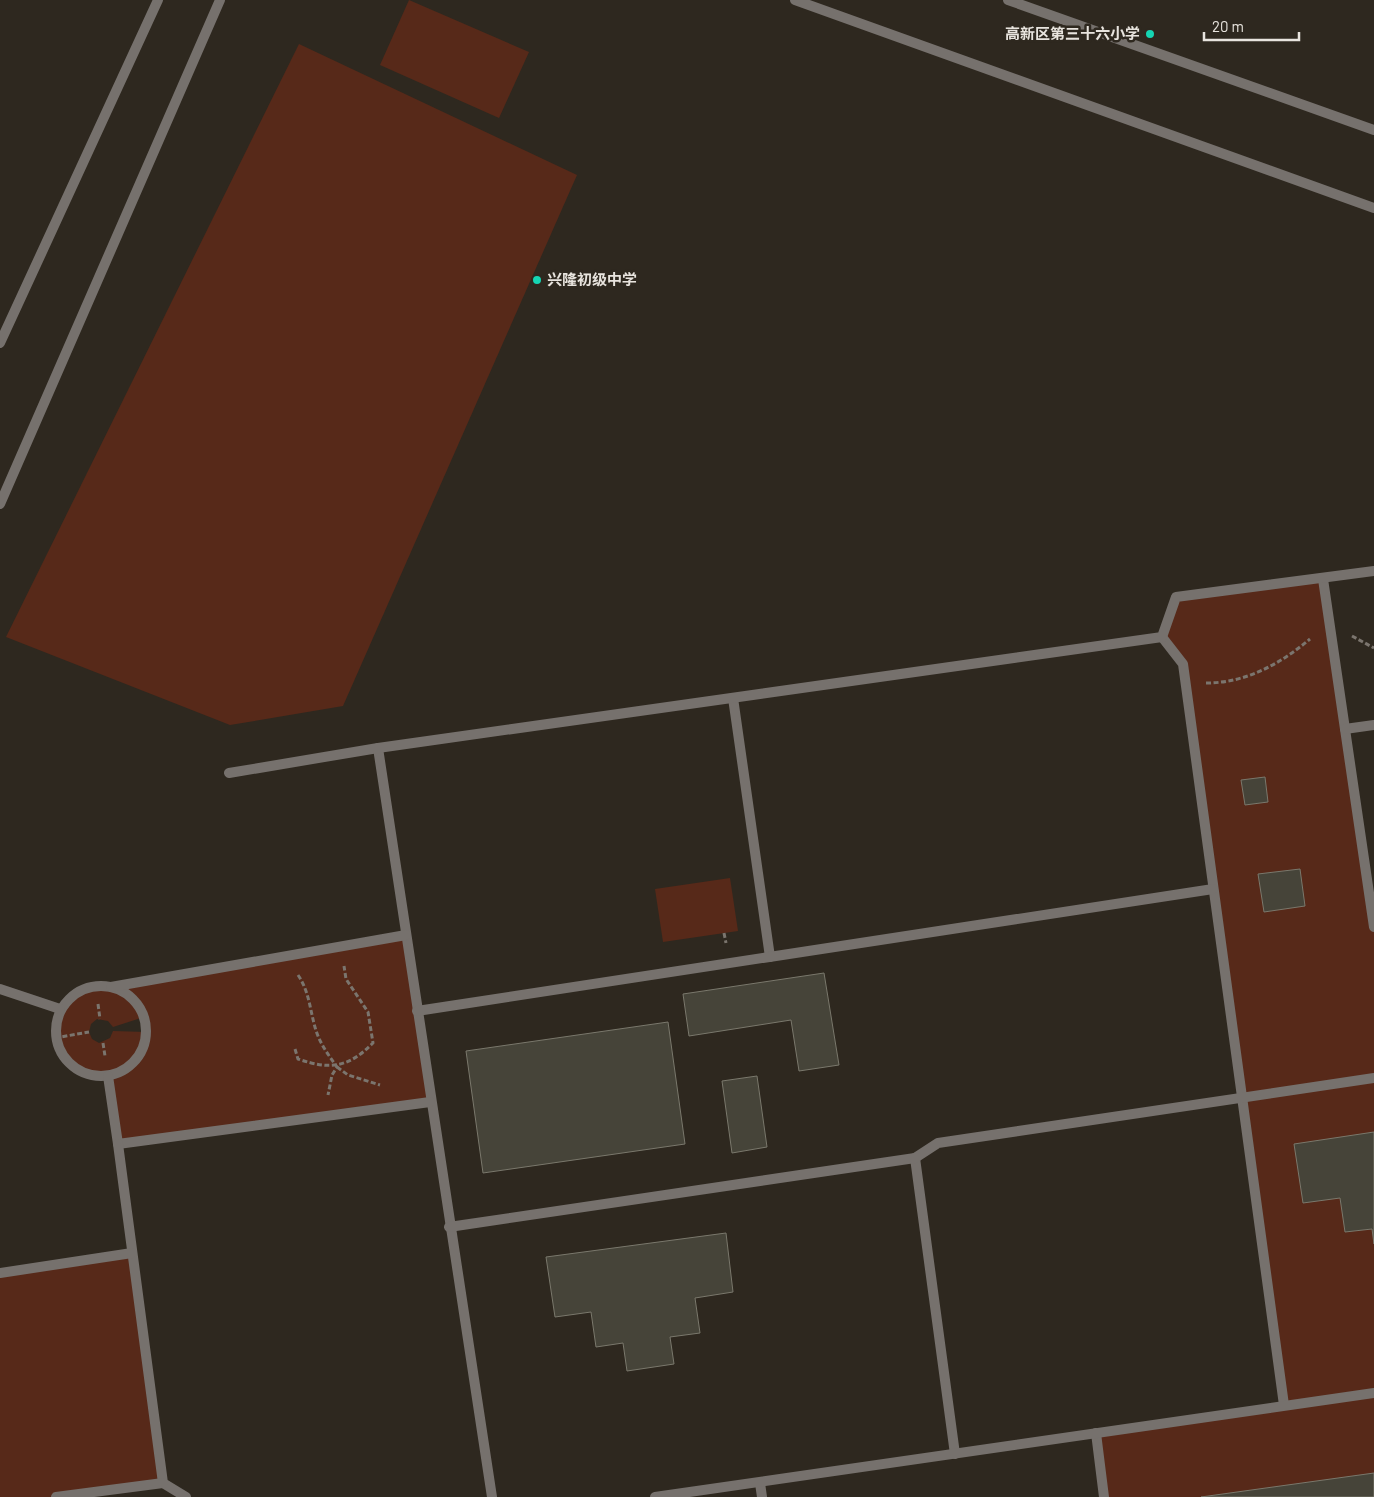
<svg xmlns="http://www.w3.org/2000/svg" width="1374" height="1497" font-family="Barlow,'Noto Sans SC',sans-serif">
<style>
.green{fill:#572919;fill-rule:evenodd}
.building{fill:#464439;stroke:#7a786c}
.lines{fill:none;stroke-linecap:round;stroke-linejoin:round}
.path{stroke:#7b756e;stroke-width:3;stroke-dasharray:5 2.5;stroke-linecap:butt}
.minor{stroke:#76716d;stroke-width:10}
.tertiary{stroke:#76716d;stroke-width:10}
.poi-dot{fill:#15d5b3;stroke:#2e281f;stroke-width:2}
.labels{text-anchor:middle;stroke-width:5;stroke-linejoin:round;paint-order:stroke}
.poi-label{font-size:15px;font-weight:bold;fill:#e8e4de;stroke:#2e281f;text-anchor:end}
</style>
<rect width="100%" height="100%" fill="#2e281f"/>
<!-- green -->
<g class="green">
<path d="M409 0 529 52 499 118 380 65Z"/>
<path d="M299 44 577 175 343 706 230 725 6 637Z"/>
<path d="M1323 579 1374 927V1497H1104L1096 1433 1284 1406 1183 664 1162 637 1176 597Z"/>
<path d="M730 878 738 931 663 942 655 889Z"/>
<path d="M406 935 430 1102 118 1144 108 1076C36 1075 39 982 111 987ZM144 1017 146 1032 113 1031 110 1038 99 1043 92 1039 89 1032 91 1024 97 1019 108 1021 113 1027Z"/>
<path d="M132 1253 163 1483 56 1497H0V1273Z"/>
</g>
<!-- building -->
<g class="building">
<path d="M1265 777 1268 802 1245 805 1241 780Z"/>
<path d="M1300 869 1305 906 1264 912 1258 874Z"/>
<path d="M824 973 839 1065 799 1071 791 1020 689 1036 683 994Z"/>
<path d="M668 1022 685 1144 483 1173 466 1051Z"/>
<path d="M757 1076 767 1147 732 1153 722 1081Z"/>
<path d="M1374 1132V1244L1372 1229 1345 1232 1340 1198 1303 1203 1294 1144Z"/>
<path d="M726 1233 733 1292 695 1298 700 1333 670 1337 674 1364 627 1371 623 1343 596 1347 591 1312 555 1317 546 1257Z"/>
<path d="M1374 1473V1497H1201Z"/>
</g>
<g class="lines">
<!-- path -->
<g class="path">
<path d="M1352 636 1374 648"/>
<path d="M1206 683C1246 683 1280 664 1310 639"/>
<path d="M724 933 726 943"/>
<path d="M298 975C311 994 310 1016 318 1036 323 1048 330 1057 337 1067L332 1075 328 1095"/>
<path d="M98 1004 100 1019"/>
<path d="M55 1038 89 1032"/>
<path d="M103 1043 105 1056"/>
<path d="M295 1049 298 1059C330 1070 348 1068 373 1043L368 1012 346 979 344 966"/>
<path d="M337 1067 348 1075 380 1085"/>
</g>
<!-- minor -->
<g class="minor">
<path d="M1323 579 1374 927"/>
<path d="M1162 637 1183 664 1284 1405"/>
<path d="M733 698 770 957"/>
<path d="M1345 729 1374 725"/>
<path d="M378 748 492 1497"/>
<path d="M229 773 378 748 1162 637 1176 597 1374 571"/>
<circle cx="101" cy="1031" r="45"/>
<path d="M111 987 406 935"/>
<path d="M0 989 60 1009"/>
<path d="M417 1011 1213 889"/>
<path d="M108 1076 118 1144 430 1102"/>
<path d="M118 1144 163 1483 186 1497"/>
<path d="M915 1158 955 1454"/>
<path d="M449 1227 915 1158 938 1143 1374 1078"/>
<path d="M0 1273 132 1253"/>
<path d="M1096 1433 1104 1497"/>
<path d="M760 1483 762 1497"/>
<path d="M56 1497 163 1483"/>
<path d="M655 1497 1374 1393"/>
</g>
<!-- tertiary -->
<g class="tertiary">
<path d="M795 0 1374 208"/>
<path d="M1008 0 1374 130"/>
<path d="M0 343 158 0"/>
<path d="M0 504 220 0"/>
</g>
</g>
<!-- markers -->
<g class="poi-dot">
<circle cx="1150" cy="34" r="5"/>
<circle cx="537" cy="280" r="5"/>
</g>
<g class="labels">
<!-- poi labels -->
<g class="poi-label">
<text x="1140" y="39">高新区第三十六小学</text>
<text x="547" y="285" text-anchor="start">兴隆初级中学</text>
</g>
</g>
<!-- scale -->
<path d="M1204 32v8h95v-8" fill="none" stroke="#e8e4de" stroke-width="2.5"/>
<text x="1212" y="32" font-size="15" fill="#e8e4de" stroke="#2e281f" stroke-width="4" paint-order="stroke">20 m</text>
</svg>
